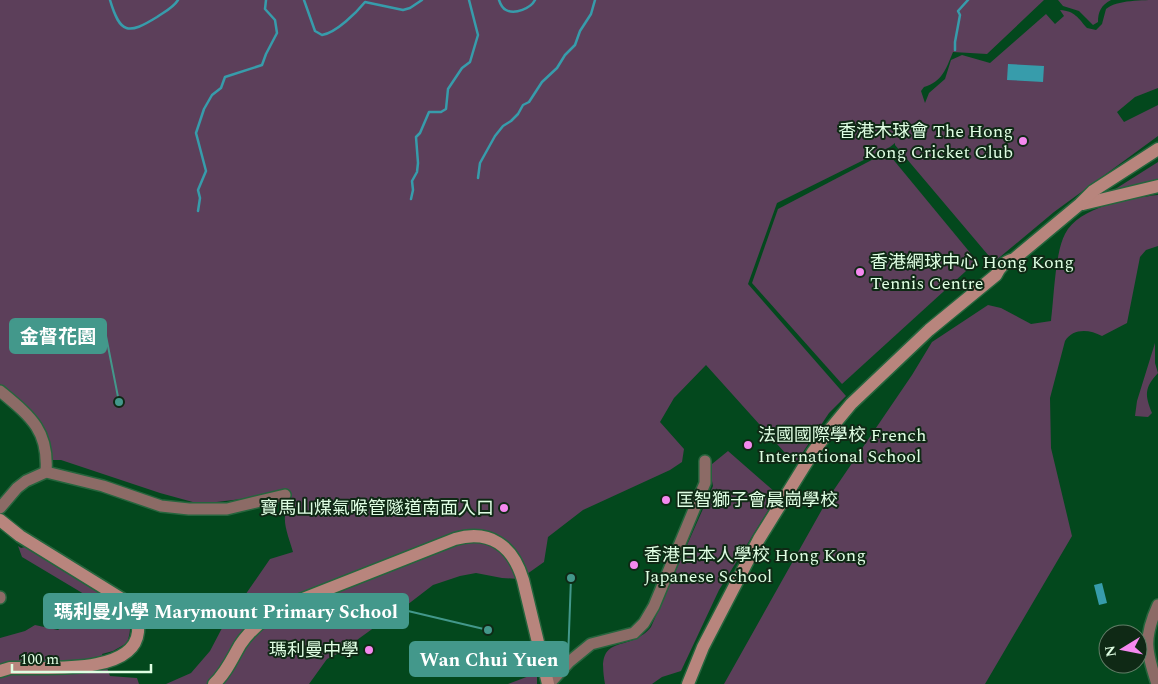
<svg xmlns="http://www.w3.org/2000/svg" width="1158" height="684" font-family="Spectral,'Noto Sans TC',serif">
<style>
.green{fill:#5c3f5a}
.water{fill:#379cab}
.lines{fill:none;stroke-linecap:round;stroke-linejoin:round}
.stream{stroke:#379cab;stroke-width:2.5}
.street-casing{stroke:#26653d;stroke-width:14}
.secondary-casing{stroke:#26653d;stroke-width:15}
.street{stroke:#8c6b66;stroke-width:11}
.secondary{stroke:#b8857d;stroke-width:12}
.poi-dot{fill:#f589ef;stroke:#0f2915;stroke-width:2}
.labels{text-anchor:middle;stroke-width:4;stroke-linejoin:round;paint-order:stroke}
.poi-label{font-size:18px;fill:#dffee3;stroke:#0f2915;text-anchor:start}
.leader{fill:none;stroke:#43988b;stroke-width:2}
.callout-dot{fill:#43988b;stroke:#0f2915;stroke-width:2}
.callout{fill:#43988b;stroke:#43988b;stroke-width:2}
.callout-label{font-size:19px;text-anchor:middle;font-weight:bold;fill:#fff}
</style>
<rect width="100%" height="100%" fill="#03481d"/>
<!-- green -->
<g class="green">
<path d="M0 0H1044L987 54 953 52C946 69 942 82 924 87L921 91 925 103 929 93 945 79 951 60 962 55 990 63 1046 14 1055 24 1064 16 1060 10C1075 11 1078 18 1087 28L1096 30 1102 24 1106 9C1116 0 1144 0 1158 0V88L1135 97 1117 112 1124 122 1158 105V136L1054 212 994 262 895 145V143L890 147 777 203 748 284 846 396 829 413 795 464 706 365 674 398 660 422 684 449 682 462 670 470 583 510 548 537 544 562 520 579 502 578 476 573 460 576 433 585 394 615 386 619 339 653 327 659 309 684H166L191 673 210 651 221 630 270 559 293 552C289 537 278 515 291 503L287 490 258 497 200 504 160 493 61 460H52L49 442 0 386Z"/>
<path d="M1058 0H1111C1101 5 1098 12 1098 22L1093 25 1079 11 1063 6Z"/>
<path d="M887 152 977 261 842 384 752 283 778 209Z"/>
<path d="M1158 162V183L1109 193Z"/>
<path d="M1158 195V246L1146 250 1140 257 1127 323 1102 336C1089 329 1073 328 1065 341L1050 398 1051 448 1072 536 985 684H724L829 497 912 375 932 342 988 305 1001 308 1031 324 1051 321C1054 299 1055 252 1065 234 1079 206 1131 198 1158 195Z"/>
<path d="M1155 343V363L1158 373C1144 388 1145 395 1152 413L1148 417 1135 416 1137 401Z"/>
<path d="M728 451 775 492 769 509 719 590 681 671 662 677 652 684H605C595 630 628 655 651 627L713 486 711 476 712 464Z"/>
<path d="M18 546 21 548 25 547 28 548C46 560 119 601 127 616 132 625 130 634 127 643L113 651 102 654 110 676 137 678 139 684H0V638L25 631 35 625 58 630 87 609 91 602 84 594 22 557Z"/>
<path d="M537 673V684H508Z"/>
</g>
<!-- water -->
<g class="water">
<path d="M1008 64 1044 66 1043 82 1007 80Z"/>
<path d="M1102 583 1107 603 1099 605 1094 585Z"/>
</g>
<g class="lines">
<!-- stream -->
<g class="stream">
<path d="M110 0C120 34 128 35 157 17 164 12 173 8 178 0"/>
<path d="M304 0 315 31 322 35C336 33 357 12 365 2L403 10 410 8 422 0"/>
<path d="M499 0C500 3 502 8 506 10 515 15 531 8 535 0"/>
<path d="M955 50V42L960 15 958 11 968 0"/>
<path d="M478 178 480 163 495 136 503 126 511 121 518 114 523 105 529 102 542 82 557 68 565 55 575 45 580 31 591 14 595 0"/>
<path d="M411 199 413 190 412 181 417 172 418 163 416 137 420 133 429 112H441L446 109 448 89 462 68 470 62 478 35 469 0"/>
<path d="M198 211 200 198 198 190 206 171 196 133 204 109 212 95 221 88 225 77 262 65 266 54 277 33 275 20 265 9 266 0"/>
</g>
<defs>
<g id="street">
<path d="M0 391C30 416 49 430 46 472"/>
<path d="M0 508 17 488 26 481 46 472 103 486 161 506 189 509H227L285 495"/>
<path d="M0 597V598"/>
<path d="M549 684 569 662 591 644 634 633 644 623 654 606 705 483V461"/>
<path d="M1157 684C1146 651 1143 638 1158 605"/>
</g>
<g id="secondary">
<path d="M1083 204 1158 186"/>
<path d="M0 520 20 536 122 599C133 608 139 618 138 632 134 676 41 667 10 668L0 671"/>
<path d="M214 684C226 673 232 659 240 645 253 625 273 612 295 602L455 539C490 529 513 546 523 580L548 684"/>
<path d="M688 684 703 647 759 539 813 452 832 427 851 404 929 330 996 275C1000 267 1005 261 1014 259L1080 204 1093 191 1158 149"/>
</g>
</defs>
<!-- street casing -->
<use href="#street" class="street-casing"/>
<!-- secondary casing -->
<use href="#secondary" class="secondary-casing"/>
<!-- street -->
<use href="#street" class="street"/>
<!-- secondary -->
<use href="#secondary" class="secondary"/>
</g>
<!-- markers -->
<g class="poi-dot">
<circle cx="1023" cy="141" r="5"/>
<circle cx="860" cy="272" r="5"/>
<circle cx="748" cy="445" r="5"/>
<circle cx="666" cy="500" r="5"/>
<circle cx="504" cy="508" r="5"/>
<circle cx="634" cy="565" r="5"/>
<circle cx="369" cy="650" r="5"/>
</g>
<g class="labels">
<!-- poi labels -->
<g class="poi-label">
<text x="1013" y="137" text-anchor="end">香港木球會 The Hong<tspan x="1013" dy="21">Kong Cricket Club</tspan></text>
<text x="870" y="268">香港網球中心 Hong Kong<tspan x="870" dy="21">Tennis Centre</tspan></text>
<text x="758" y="441">法國國際學校 French<tspan x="758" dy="21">International School</tspan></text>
<text x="676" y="506">匡智獅子會晨崗學校</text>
<text x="494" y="514" text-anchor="end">寶馬山煤氣喉管隧道南面入口</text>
<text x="644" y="561">香港日本人學校 Hong Kong<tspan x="644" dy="21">Japanese School</tspan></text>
<text x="359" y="656" text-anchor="end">瑪利曼中學</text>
</g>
</g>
<!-- callouts -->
<path class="leader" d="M119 402L106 336M488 630L408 611M571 578L568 659"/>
<g class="callout-dot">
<circle cx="119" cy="402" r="5"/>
<circle cx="488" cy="630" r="5"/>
<circle cx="571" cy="578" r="5"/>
</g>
<g class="callout">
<rect x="10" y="319" width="96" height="34" rx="5"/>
<rect x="44" y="594" width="364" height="34" rx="5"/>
<rect x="410" y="642" width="158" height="34" rx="5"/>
</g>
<g class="callout-label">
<text x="58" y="343">金督花園</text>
<text x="226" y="618">瑪利曼小學 Marymount Primary School</text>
<text x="489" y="666">Wan Chui Yuen</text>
</g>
<!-- north arrow -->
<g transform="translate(1123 649) rotate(260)"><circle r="24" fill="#0f2915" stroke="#627e67"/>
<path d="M0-4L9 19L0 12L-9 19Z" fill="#f589ef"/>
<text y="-8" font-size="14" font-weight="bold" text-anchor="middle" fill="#dffee3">N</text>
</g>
<!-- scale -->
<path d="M12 664v8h139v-8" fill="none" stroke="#dffee3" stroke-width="2.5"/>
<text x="20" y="664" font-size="15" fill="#dffee3" stroke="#0f2915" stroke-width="4" paint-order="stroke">100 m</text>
</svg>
